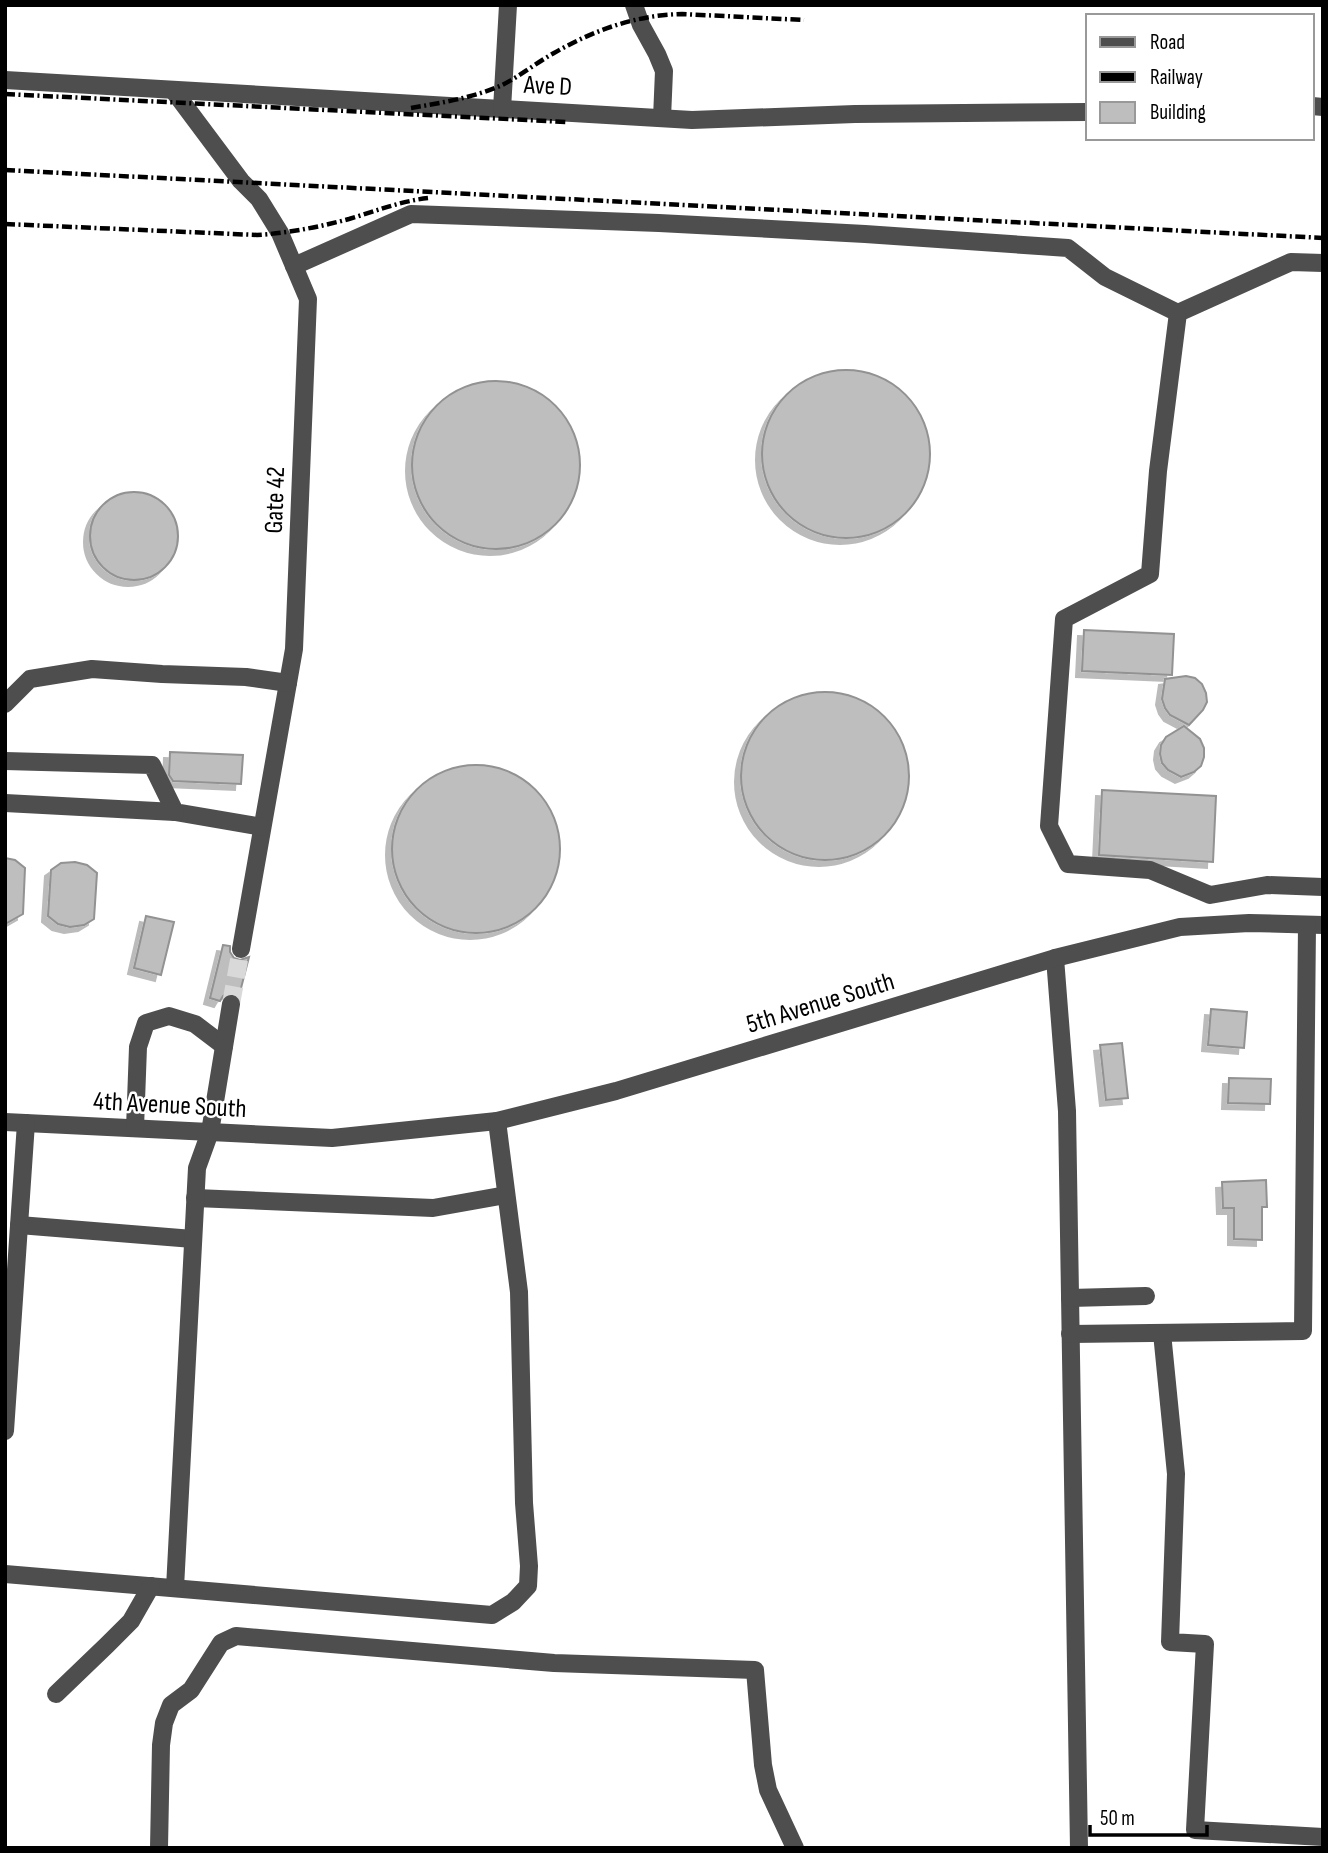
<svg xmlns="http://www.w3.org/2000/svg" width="1328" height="1853" font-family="'Sofia Sans Condensed',sans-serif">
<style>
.building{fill:#bebebe;stroke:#929292;stroke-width:2;filter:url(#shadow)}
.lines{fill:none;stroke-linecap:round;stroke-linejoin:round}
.minor-tunnel{stroke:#d9d9d9;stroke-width:18;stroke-dasharray:18 9;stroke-linecap:butt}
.minor{stroke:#4e4e4e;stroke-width:18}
.rail{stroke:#000;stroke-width:4.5;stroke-dasharray:10 3.5 2 3.5;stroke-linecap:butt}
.labels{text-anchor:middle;stroke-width:5;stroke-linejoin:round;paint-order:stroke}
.street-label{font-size:26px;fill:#000;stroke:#fff}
</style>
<defs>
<filter id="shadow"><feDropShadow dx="-6" dy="6" stdDeviation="0" flood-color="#0004"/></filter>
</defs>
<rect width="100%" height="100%" fill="#fff"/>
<!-- building -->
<g class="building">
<circle cx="846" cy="454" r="84"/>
<circle cx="496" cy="465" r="84"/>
<circle cx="134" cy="536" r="44"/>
<path d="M1084 630 1174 634 1172 675 1082 671Z"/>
<path d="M1186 676 1195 678 1202 684 1206 693 1207 702 1203 710 1189 725 1170 715 1165 708 1162 699 1165 679Z"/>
<circle cx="825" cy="776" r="84"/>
<path d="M1184 726 1200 739 1204 748V757L1201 766 1194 772 1181 777 1168 770 1162 763 1160 754 1161 745 1166 737Z"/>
<path d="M170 752 243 755 241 784 173 781 169 775Z"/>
<circle cx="476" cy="849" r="84"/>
<path d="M1102 790 1216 796 1213 862 1099 855Z"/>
<path d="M5 858 15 860 25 868 23 914 5 924Z"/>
<path d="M75 862 87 865 97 873 94 919 84 925 70 927 58 924 48 916 51 870 61 863Z"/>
<path d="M146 916 174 922 161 975 134 968Z"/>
<path d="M223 945 230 946V952L234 958 240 960 249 957 239 996 234 993H228L223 996 220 1001 210 998Z"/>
<path d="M1211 1009 1247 1012 1244 1048 1208 1045Z"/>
<path d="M1122 1043 1128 1098 1106 1100 1100 1045Z"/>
<path d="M1229 1078 1271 1079 1270 1104 1228 1103Z"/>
<path d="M1266 1180 1267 1207H1262V1240L1234 1239V1208H1223L1222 1182Z"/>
</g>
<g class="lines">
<!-- minor-tunnel -->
<path class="minor-tunnel" d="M231 1004 241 949"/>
<!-- minor -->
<g class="minor">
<path d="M634 5 641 25 657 54 664 71 662 118"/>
<path d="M5 80 692 120 855 114 1088 112"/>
<path d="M173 90 241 181 259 199 280 233 308 299 294 649 241 949"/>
<path d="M1312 106 1323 107"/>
<path d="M502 109 508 5"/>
<path d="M1323 263 1291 262 1178 313 1158 471 1150 574 1064 619 1049 826 1068 864 1150 870 1210 895 1267 885 1323 887"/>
<path d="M294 266 411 214 659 223 865 234 1068 248 1105 277 1178 313"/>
<path d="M5 704 30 679 92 669 162 674 246 677 288 683"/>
<path d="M5 761 152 765 175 812 262 827"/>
<path d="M5 803 175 812"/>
<path d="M1055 958 1067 1111 1079 1848"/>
<path d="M5 1122 332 1138 497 1121 616 1091 1055 958 1180 927 1249 923 1323 925"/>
<path d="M135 1128 138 1047 146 1023 169 1016 195 1024 224 1046"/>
<path d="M195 1198 433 1208 506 1195"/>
<path d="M19 1225 193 1239"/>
<path d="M1070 1298 1146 1296"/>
<path d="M1162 1333 1176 1474 1170 1642 1205 1644 1195 1830 1323 1837"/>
<path d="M1070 1334 1303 1331 1307 925"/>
<path d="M5 1431 26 1123"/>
<path d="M5 1574 492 1615 513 1602 528 1586 529 1566 524 1503 519 1292 497 1121"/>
<path d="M175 1588 197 1168 210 1132 231 1004"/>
<path d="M56 1694 107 1645 131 1621 151 1586"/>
<path d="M159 1848 161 1745 164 1723 171 1705 191 1690 221 1643 236 1636 554 1663 755 1670 763 1765 768 1790 795 1848"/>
</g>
<!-- rail -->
<g class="rail">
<path d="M5 94 566 122"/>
<path d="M411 108C440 103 472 98 500 86 519 77 536 63 554 53 594 30 636 15 682 14L804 20"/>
<path d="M5 170 1323 238"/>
<path d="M5 224 257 235C289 233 319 227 349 219 376 211 401 201 428 198"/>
</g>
</g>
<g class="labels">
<!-- street labels -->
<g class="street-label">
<text transform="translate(548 85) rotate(3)" y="9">Ave D</text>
<text transform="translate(274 500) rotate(-88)" y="9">Gate 42</text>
<text transform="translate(820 1002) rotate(-17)" y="9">5th Avenue South</text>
<text transform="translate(170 1104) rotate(3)" y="9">4th Avenue South</text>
</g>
</g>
<!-- border -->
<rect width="1328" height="1853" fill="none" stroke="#000000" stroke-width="14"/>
<!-- legend -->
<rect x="1086" y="14" width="228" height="126" fill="#ffffff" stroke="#999999" stroke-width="2"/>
<rect x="1100" y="37" width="35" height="10" fill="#4e4e4e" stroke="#999999" stroke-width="2"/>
<text x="1150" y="49" font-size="21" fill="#000000">Road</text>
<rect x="1100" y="72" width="35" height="10" fill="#000000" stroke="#999999" stroke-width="2"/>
<text x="1150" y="84" font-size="21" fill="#000000">Railway</text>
<rect x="1100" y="102" width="35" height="21" fill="#bebebe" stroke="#999999" stroke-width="2"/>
<text x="1150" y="119" font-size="21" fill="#000000">Building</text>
<!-- scale -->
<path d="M1090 1825v10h117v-10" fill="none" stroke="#000000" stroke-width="3.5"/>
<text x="1100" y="1825" font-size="21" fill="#000000" stroke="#ffffff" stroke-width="5" paint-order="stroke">50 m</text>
</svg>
